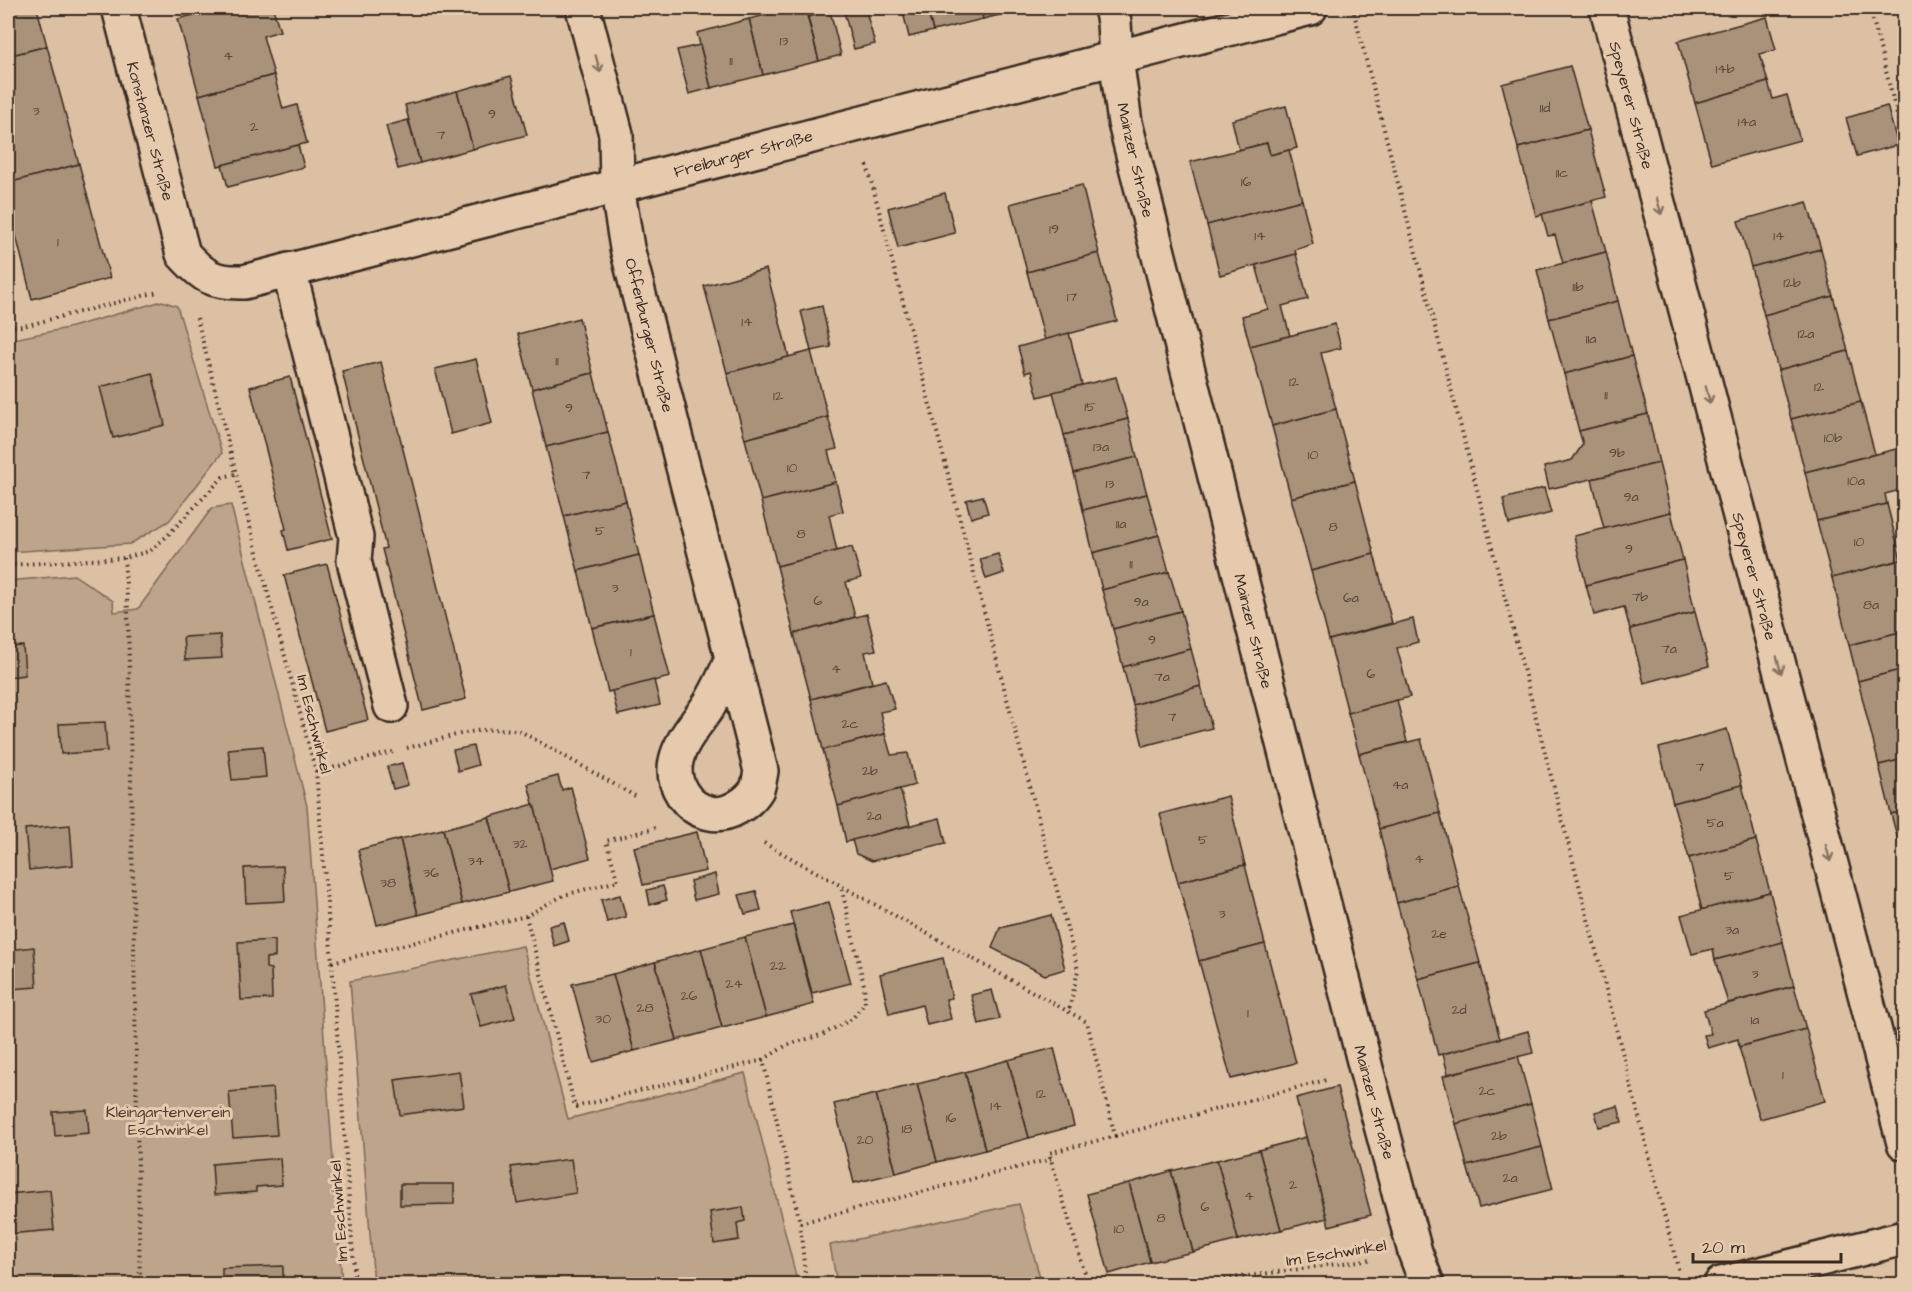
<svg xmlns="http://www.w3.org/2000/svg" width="1912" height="1292" font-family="'Architects Daughter',sans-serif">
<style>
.green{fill:#bda48b;stroke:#7c6754;stroke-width:1.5}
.building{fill:#a9917a;stroke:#3b2a1e;stroke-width:1.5}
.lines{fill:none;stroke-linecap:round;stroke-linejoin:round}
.minor-casing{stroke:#3b2a1e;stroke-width:38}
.path{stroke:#3b2a1e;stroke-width:4;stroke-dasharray:1.5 4.5;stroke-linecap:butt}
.minor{stroke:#e5caad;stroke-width:33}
.oneway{stroke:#88725e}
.labels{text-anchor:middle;stroke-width:6;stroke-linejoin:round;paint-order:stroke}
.number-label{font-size:14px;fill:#564435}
.street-label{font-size:16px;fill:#3b2a1e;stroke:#e5caad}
.park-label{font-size:16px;fill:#4e3c2e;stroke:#e5caad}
</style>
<rect width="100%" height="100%" fill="#dbc0a4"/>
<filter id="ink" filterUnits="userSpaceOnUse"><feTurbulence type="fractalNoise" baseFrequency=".0167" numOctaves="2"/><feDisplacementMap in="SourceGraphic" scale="12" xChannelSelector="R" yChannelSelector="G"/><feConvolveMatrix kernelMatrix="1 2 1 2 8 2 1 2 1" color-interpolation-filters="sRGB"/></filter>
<g filter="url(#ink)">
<!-- green -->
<g class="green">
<path d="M162 301 177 306 222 453 169 521 130 544 8 552V340L68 328Z"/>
<path d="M231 505 307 806 342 1284H8V581L74 575 113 601 114 612 138 609 212 508Z"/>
<path d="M523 946 568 1119 745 1073 798 1284H374L350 981Z"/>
<path d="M1019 1204 1042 1284H837L830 1245Z"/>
</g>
<!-- building -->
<g class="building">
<path d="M8 8H37L47 46 8 56Z"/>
<path d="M219 8H273L280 31 263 36 274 75 199 95 178 19Z"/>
<path d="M796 8H805L819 61 763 75 749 19Z"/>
<path d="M843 8H865L875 44 854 49Z"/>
<path d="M902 8H927L933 31 909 37Z"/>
<path d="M927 8H981L983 19 933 31Z"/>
<path d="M981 8H1028L983 19Z"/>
<path d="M830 11 841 55 819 61 808 17Z"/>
<path d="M1767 17 1776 50 1760 54 1768 82 1695 103 1678 41Z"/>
<path d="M749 19 763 75 711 88 697 33Z"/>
<path d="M700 45 711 88 689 94 677 50Z"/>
<path d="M47 46 79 164 8 183V56Z"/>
<path d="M1570 66 1588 130 1518 148 1502 84Z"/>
<path d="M274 75 283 109 297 105 307 143 218 166 199 95Z"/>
<path d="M511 76 527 135 473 149 457 91Z"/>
<path d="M1768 82 1773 99 1787 95 1800 140 1712 164 1695 103Z"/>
<path d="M457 91 473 149 420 163 405 105Z"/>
<path d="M1286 106 1297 148 1270 155 1267 143 1239 150 1232 120Z"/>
<path d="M1887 106 1898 145 1857 156 1846 118Z"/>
<path d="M408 120 420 163 398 169 386 126Z"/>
<path d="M1588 130 1606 197 1536 216 1518 148Z"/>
<path d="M1267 143 1270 155 1289 150 1302 200 1207 225 1190 162Z"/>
<path d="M298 145 304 167 228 187 222 165Z"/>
<path d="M79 164 110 278 32 299 8 204V183Z"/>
<path d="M1082 185 1099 253 1027 272 1010 204Z"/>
<path d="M945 193 955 233 898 248 888 208Z"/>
<path d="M1302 200 1313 244 1295 250 1296 254 1220 275 1207 225Z"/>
<path d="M1592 201 1606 252 1563 263 1555 235 1548 236 1542 214Z"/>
<path d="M1807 202 1821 249 1751 267 1738 221Z"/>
<path d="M1821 249 1833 296 1764 315 1751 267Z"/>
<path d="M1606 252 1618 301 1549 319 1537 270Z"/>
<path d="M1099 253 1117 321 1045 340 1027 272Z"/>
<path d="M1296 254 1308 299 1282 306 1290 336 1250 346 1242 316 1268 309 1256 265Z"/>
<path d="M766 269 789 357 727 373 704 286Z"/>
<path d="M1833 296 1848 351 1778 370 1764 315Z"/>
<path d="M1618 301 1632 356 1564 374 1549 319Z"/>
<path d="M822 306 831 347 811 351 801 311Z"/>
<path d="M579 318 593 373 532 389 518 334Z"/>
<path d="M1335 324 1341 348 1321 353 1336 409 1272 426 1250 346Z"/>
<path d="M1069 333 1082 385 1038 397 1031 371 1025 373 1018 347Z"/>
<path d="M811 351 828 417 745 439 727 373Z"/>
<path d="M1848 351 1861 402 1791 419 1778 370Z"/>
<path d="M1632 356 1648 414 1579 431 1564 374Z"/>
<path d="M476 359 492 423 451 434 435 369Z"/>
<path d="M381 362 466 699 423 710 382 549 386 548 342 371Z"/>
<path d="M152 373 165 425 113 438 100 387Z"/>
<path d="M593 373 608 432 546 447 532 389Z"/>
<path d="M290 377 332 539 288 550 283 530 286 529 250 387Z"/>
<path d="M1116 377 1128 419 1064 435 1053 392Z"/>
<path d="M1861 402 1875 454 1805 472 1791 419Z"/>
<path d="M1336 409 1355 481 1291 498 1272 426Z"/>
<path d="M1648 414 1659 463 1549 489 1544 467 1572 460 1583 444 1579 431Z"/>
<path d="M828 417 837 449 828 451 836 482 761 501 745 439Z"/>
<path d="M1128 419 1137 457 1074 473 1064 435Z"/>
<path d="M608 432 626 501 564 516 546 447Z"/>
<path d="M1904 447V489L1885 494 1887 504 1817 521 1805 472Z"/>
<path d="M1137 457 1147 494 1083 510 1074 473Z"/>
<path d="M1659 463 1671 512 1604 529 1592 479Z"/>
<path d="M1355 481 1374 554 1311 571 1291 498Z"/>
<path d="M836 482 843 511 829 515 837 551 777 566 761 501Z"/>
<path d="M1544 488 1551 513 1509 524 1503 499Z"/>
<path d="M1147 494 1159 535 1093 553 1083 510Z"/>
<path d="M983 496 988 513 971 518 966 500Z"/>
<path d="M626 501 639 555 578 571 564 516Z"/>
<path d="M1887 504 1901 560 1832 578 1817 521Z"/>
<path d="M1671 512 1683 560 1586 585 1574 536Z"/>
<path d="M1159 535 1169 572 1102 590 1093 553Z"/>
<path d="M852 547 861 578 846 582 855 617 794 634 777 566Z"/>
<path d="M998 554 1004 573 986 579 980 559Z"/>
<path d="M1374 554 1392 623 1329 640 1311 571Z"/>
<path d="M639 555 654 614 592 628 578 571Z"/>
<path d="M1683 560 1695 612 1630 629 1624 607 1594 615 1586 585Z"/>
<path d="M1901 560 1904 574V631L1849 645 1832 578Z"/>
<path d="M327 564 368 720 325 731 284 575Z"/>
<path d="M1169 572 1181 611 1113 629 1102 590Z"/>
<path d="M1181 611 1191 649 1123 667 1113 629Z"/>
<path d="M1695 612 1709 666 1644 683 1630 629Z"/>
<path d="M654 614 670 677 608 692 592 628Z"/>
<path d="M867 614 876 650 865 652 872 683 811 699 794 634Z"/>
<path d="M1413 619 1418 642 1397 648 1410 697 1348 713 1329 640Z"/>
<path d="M1904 631V669L1858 681 1849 645Z"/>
<path d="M220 635 222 658 185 660 183 637Z"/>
<path d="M23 646 25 675 8 677V647Z"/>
<path d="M1191 649 1201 686 1133 705 1123 667Z"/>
<path d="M1904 669V759L1879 765 1858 681Z"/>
<path d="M654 680 660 705 618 715 612 691Z"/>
<path d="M886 680 895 709 880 712 885 734 823 750 811 699Z"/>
<path d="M1201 686 1212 728 1143 746 1133 705Z"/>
<path d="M1397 700 1407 742 1359 754 1348 713Z"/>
<path d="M105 722 107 751 61 754 59 724Z"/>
<path d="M1727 729 1742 785 1673 803 1659 748Z"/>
<path d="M885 734 891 755 908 753 915 785 838 806 823 750Z"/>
<path d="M1421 739 1440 813 1379 829 1359 754Z"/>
<path d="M263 746 266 777 232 780 228 749Z"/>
<path d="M473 746 478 765 458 771 453 750Z"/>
<path d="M1904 759V811L1891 814 1879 765Z"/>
<path d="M402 763 408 785 393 789 387 767Z"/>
<path d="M558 776 562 790 571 787 590 858 550 869 528 784Z"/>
<path d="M1742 785 1756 840 1689 858 1673 803Z"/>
<path d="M900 789 910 825 846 842 838 806Z"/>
<path d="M1228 796 1245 865 1178 882 1160 814Z"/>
<path d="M534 804 553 881 509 892 489 817Z"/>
<path d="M1904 811V862L1891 814Z"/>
<path d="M1440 813 1459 886 1397 903 1379 829Z"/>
<path d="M489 817 509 892 462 904 443 829Z"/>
<path d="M940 818 946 843 872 861 856 854 852 840Z"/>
<path d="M70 825 73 865 29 870 25 829Z"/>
<path d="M443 829 462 904 418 915 400 839Z"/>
<path d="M697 832 706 871 643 885 634 847Z"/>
<path d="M400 839 418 915 377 925 358 850Z"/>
<path d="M1756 840 1770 892 1702 910 1689 858Z"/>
<path d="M1245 865 1265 944 1199 961 1178 882Z"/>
<path d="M283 866 285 901 246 903 244 868Z"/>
<path d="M715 874 719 894 694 900 690 881Z"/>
<path d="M663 886 667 900 650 905 647 890Z"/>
<path d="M1459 886 1480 963 1418 979 1397 903Z"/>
<path d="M756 891 761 910 745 914 739 895Z"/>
<path d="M1770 892 1783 942 1715 960 1713 949 1692 954 1681 915Z"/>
<path d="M620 895 626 917 607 922 601 900Z"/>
<path d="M829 902 851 983 812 993 790 912Z"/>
<path d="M1051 915 1065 969 1045 975 992 948 1000 928Z"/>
<path d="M564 922 569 941 554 946 549 926Z"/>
<path d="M793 925 814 1004 766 1017 745 937Z"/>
<path d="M745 937 766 1017 722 1028 701 949Z"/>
<path d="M275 940V957L266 958V968L271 969 272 999 241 1000 238 942Z"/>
<path d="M1783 942 1794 986 1728 1003 1715 960Z"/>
<path d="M1265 944 1296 1063 1231 1079 1199 961Z"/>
<path d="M34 947 37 987 10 989 8 950Z"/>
<path d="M701 949 722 1028 677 1040 655 962Z"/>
<path d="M943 958 952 998 946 999 951 1019 927 1025 922 1005 889 1014 880 974Z"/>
<path d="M655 962 677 1040 634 1051 613 974Z"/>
<path d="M1480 963 1500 1039 1438 1055 1418 979Z"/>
<path d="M613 974 634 1051 593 1062 572 984Z"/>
<path d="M506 985 515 1018 481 1027 471 994Z"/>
<path d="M1794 986 1806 1029 1739 1047 1738 1039 1708 1048 1704 1035 1711 1034 1704 1010Z"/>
<path d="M992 990 1000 1019 979 1024 971 995Z"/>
<path d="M1806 1029 1825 1101 1760 1119 1739 1047Z"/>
<path d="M1528 1031 1533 1053 1448 1074 1443 1054Z"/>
<path d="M1054 1048 1074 1126 1029 1138 1008 1060Z"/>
<path d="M1518 1056 1531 1104 1456 1124 1443 1076Z"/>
<path d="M1008 1060 1029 1138 985 1150 965 1072Z"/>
<path d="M459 1071 464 1106 400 1115 395 1080Z"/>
<path d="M965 1072 985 1150 937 1162 917 1084Z"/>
<path d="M917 1084 937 1162 896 1173 876 1094Z"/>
<path d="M1337 1087 1371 1215 1329 1226 1296 1098Z"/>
<path d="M273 1088 277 1135 233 1138 229 1092Z"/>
<path d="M876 1094 896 1173 854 1183 834 1104Z"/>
<path d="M1531 1104 1542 1147 1467 1166 1456 1124Z"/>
<path d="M1618 1106 1622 1122 1599 1127 1595 1112Z"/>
<path d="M87 1110 89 1133 55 1136 53 1112Z"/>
<path d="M1306 1137 1327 1218 1281 1230 1259 1150Z"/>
<path d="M1542 1147 1553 1189 1479 1208 1467 1166Z"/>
<path d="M1259 1150 1281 1230 1238 1240 1217 1160Z"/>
<path d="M280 1158 282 1185 256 1187V1192L214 1195 212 1164Z"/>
<path d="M571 1159 576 1193 517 1203 511 1167Z"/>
<path d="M1217 1160 1238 1240 1193 1252 1171 1171Z"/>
<path d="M1171 1171 1193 1252 1150 1262 1129 1183Z"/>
<path d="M1129 1183 1150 1262 1109 1274 1087 1194Z"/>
<path d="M400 1184H454V1204L400 1205Z"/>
<path d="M50 1190 54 1230 8 1234V1194Z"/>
<path d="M743 1207 745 1221 737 1223 739 1240 714 1244 710 1212Z"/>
<path d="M283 1266V1284H222V1268Z"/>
<rect x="54" y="1276" width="30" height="8"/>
</g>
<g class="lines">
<defs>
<g id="minor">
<path d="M119 8 183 254C204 277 213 283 244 282L1310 8"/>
<path d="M583 8 616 134 617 186 627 248 761 771C760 776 759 784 757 789 749 803 727 817 710 813 687 809 671 784 676 761 680 741 698 722 709 705 718 691 725 675 732 659"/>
<path d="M1111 8 1114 22 1116 58 1125 123 1366 1069 1415 1252 1427 1284"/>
<path d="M1607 8 1904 1143"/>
<path d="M289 270 356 537 354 561 391 706"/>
<path d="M1721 1284 1904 1238"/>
</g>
</defs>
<!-- minor casing -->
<use href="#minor" class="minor-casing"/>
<!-- path -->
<g class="path">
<path d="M1870 8 1904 143"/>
<path d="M1354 13 1679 1272"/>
<path d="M867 165 1078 970 1069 1011"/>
<path d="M197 318 236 474 316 772 332 962 355 1284"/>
<path d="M8 327 24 326 158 292"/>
<path d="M124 558 128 611 140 1284"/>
<path d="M8 565 124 558 150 551 166 537 223 477 236 474"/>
<path d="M407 748C444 739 481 724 520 731L635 796"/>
<path d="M316 772 397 751"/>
<path d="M764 843 1087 1022 1115 1136 1049 1153 1088 1284"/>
<path d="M526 916 575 1107 763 1060 800 1223 806 1284"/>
<path d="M332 962 526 916 564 895 618 881 606 841 655 828"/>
<path d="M763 1060 787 1045 824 1034 852 1019 865 1003 864 985 841 886"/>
<path d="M1115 1136 1326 1080"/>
<path d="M800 1223 1051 1159"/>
<path d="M1189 1284 1373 1259"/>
</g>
<!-- minor -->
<use href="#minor" class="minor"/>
</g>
<!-- one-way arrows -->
<defs><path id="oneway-shaft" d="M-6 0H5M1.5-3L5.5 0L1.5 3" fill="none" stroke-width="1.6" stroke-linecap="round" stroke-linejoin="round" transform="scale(1.5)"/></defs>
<g class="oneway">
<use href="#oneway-shaft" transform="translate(598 64) rotate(75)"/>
<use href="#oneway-shaft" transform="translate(1659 206) rotate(75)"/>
<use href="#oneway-shaft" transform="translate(1708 395) rotate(75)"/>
<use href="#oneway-shaft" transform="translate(1779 665) rotate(75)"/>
<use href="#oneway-shaft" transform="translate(1828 853) rotate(75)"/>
</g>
</g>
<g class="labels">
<!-- number labels -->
<g class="number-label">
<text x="784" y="45">13</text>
<text x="228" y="60">4</text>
<text x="731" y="65">11</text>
<text x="1725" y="73">14b</text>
<text x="1545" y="112">11d</text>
<text x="36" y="115">3</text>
<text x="492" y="118">9</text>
<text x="1747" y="126">14a</text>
<text x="254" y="131">2</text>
<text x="441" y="139">7</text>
<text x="1562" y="177">11c</text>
<text x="1246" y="186">16</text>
<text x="1054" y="233">19</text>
<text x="1260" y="240">14</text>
<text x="1779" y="240">14</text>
<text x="58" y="246">1</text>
<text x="1792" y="287">12b</text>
<text x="1578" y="291">11b</text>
<text x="1072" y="301">17</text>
<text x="747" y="326">14</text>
<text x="1806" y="338">12a</text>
<text x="1591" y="343">11a</text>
<text x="557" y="365">11</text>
<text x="1294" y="386">12</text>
<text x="1819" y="391">12</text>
<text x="1606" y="399">11</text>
<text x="778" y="400">12</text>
<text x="1090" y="411">15</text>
<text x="569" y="412">9</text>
<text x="1833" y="442">10b</text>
<text x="1101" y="451">13a</text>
<text x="1617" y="457">9b</text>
<text x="1313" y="459">10</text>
<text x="792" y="472">10</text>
<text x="586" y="479">7</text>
<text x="1856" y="485">10a</text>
<text x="1110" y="488">13</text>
<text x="1631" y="501">9a</text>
<text x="1121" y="528">11a</text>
<text x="1333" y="531">8</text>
<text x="600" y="535">5</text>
<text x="801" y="538">8</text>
<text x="1859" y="546">10</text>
<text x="1629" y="553">9</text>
<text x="1131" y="568">11</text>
<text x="615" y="592">3</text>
<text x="1640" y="601">7b</text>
<text x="1351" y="602">6a</text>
<text x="818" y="605">6</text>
<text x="1141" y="606">9a</text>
<text x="1871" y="609">8a</text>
<text x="1152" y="644">9</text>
<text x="1669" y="653">7a</text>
<text x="631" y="656">1</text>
<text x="836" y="673">4</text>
<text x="1371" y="678">6</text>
<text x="1162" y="681">7a</text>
<text x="1172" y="721">7</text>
<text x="850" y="728">2c</text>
<text x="1700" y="771">7</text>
<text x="870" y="775">2b</text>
<text x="1400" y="789">4a</text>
<text x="874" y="820">2a</text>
<text x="1715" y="827">5a</text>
<text x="1203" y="844">5</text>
<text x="520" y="848">32</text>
<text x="1419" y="863">4</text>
<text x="476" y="865">34</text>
<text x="431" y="877">36</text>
<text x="1729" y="880">5</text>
<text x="388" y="887">38</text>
<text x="1222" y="918">3</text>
<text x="1732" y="934">3a</text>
<text x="1439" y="938">2e</text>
<text x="778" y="970">22</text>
<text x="1755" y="978">3</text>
<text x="734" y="988">24</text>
<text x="689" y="1000">26</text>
<text x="645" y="1012">28</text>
<text x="1459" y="1014">2d</text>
<text x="1248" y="1017">1</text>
<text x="603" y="1023">30</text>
<text x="1755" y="1024">1a</text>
<text x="1783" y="1079">1</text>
<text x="1487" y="1095">2c</text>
<text x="1041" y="1098">12</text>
<text x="996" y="1110">14</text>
<text x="951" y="1122">16</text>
<text x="907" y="1133">18</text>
<text x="1499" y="1140">2b</text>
<text x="865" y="1144">20</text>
<text x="1510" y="1182">2a</text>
<text x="1293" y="1189">2</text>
<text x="1249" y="1200">4</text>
<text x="1205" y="1211">6</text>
<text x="1161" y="1222">8</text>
<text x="1119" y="1233">10</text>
</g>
<!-- street labels -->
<g class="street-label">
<text transform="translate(1632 105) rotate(75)" y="6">Speyerer Straße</text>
<text transform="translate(151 131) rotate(75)" y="6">Konstanzer Straße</text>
<text transform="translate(743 153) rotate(-15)" y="6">Freiburger Straße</text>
<text transform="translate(1136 160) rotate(77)" y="6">Mainzer Straße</text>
<text transform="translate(650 335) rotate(76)" y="6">Offenburger Straße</text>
<text transform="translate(1755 576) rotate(75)" y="6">Speyerer Straße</text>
<text transform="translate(1254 631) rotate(76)" y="6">Mainzer Straße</text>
<text transform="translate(315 724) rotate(76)" y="6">Im Eschwinkel</text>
<text transform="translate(1375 1102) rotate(75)" y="6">Mainzer Straße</text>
<text transform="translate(338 1211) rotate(-94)" y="6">Im Eschwinkel</text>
<text transform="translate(1336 1252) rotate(-9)" y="6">Im Eschwinkel</text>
</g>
<!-- park labels -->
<g class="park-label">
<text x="168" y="1117">Kleingartenverein<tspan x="168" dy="18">Eschwinkel</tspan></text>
</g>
</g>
<!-- margin -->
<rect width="1912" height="1292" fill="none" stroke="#e5caad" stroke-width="30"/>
<rect x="15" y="15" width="1882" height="1262" fill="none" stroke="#3b2a1e" stroke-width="2" filter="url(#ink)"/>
<!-- scale -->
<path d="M1693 1253v9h148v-9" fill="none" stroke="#3b2a1e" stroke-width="3"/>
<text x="1702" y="1253" font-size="18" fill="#3b2a1e" stroke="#e5caad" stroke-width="4.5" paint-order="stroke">20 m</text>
</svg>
